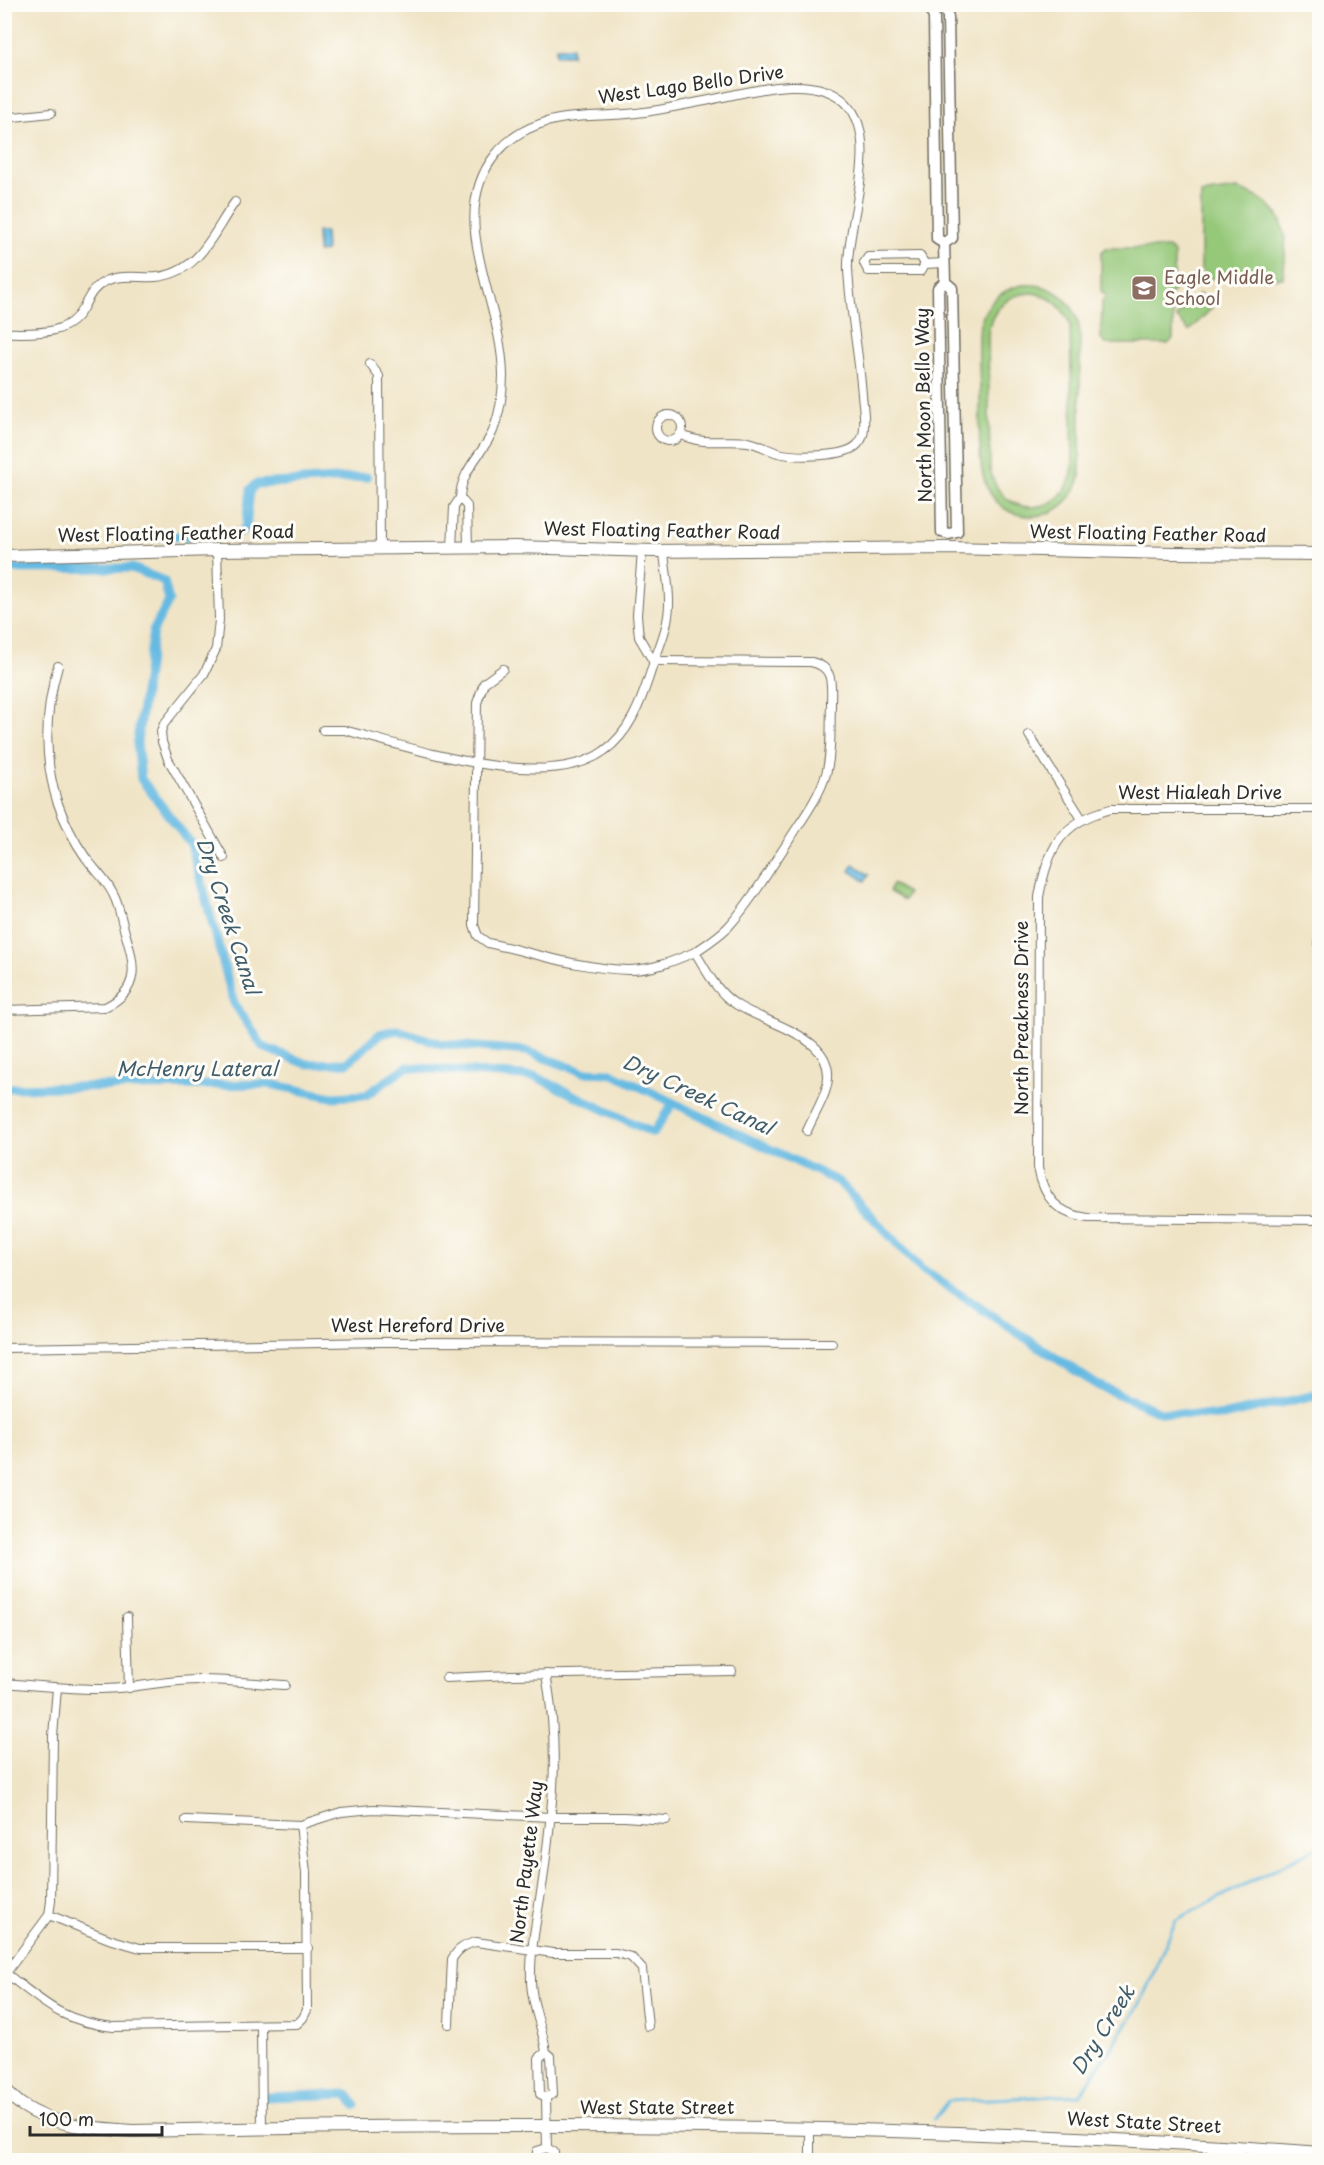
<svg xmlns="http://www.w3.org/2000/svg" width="1324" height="2165" font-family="'Playpen Sans',sans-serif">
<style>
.green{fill:#95c879;stroke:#607a52;stroke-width:1.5;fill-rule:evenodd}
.water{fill:#66bae2;stroke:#487286;stroke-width:1.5}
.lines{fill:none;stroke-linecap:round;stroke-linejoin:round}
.stream{stroke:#66bae2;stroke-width:3}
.canal{stroke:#66bae2;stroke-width:9}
.minor-casing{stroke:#706c61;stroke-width:10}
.tertiary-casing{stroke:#706c61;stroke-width:13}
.secondary-casing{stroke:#706c61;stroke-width:14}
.minor{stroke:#fff;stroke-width:8}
.tertiary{stroke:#fff;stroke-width:10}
.secondary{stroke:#fff;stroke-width:12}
.labels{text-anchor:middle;stroke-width:6;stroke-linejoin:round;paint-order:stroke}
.street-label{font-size:18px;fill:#2b2b2b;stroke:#fdfcf7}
.education-label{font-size:18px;fill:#785e54;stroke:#fdfcf7;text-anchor:start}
.water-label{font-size:20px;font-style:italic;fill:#405d6b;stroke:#fdfcf7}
</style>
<rect width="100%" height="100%" fill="#fdfcf7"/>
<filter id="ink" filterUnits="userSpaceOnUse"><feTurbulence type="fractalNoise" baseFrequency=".0167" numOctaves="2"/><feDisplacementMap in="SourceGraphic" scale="12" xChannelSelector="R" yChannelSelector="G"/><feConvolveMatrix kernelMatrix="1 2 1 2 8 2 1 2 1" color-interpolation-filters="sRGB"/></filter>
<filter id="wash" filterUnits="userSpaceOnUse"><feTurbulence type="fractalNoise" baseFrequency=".008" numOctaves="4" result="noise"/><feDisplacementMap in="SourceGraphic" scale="24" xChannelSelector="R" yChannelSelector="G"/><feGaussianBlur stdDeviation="1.35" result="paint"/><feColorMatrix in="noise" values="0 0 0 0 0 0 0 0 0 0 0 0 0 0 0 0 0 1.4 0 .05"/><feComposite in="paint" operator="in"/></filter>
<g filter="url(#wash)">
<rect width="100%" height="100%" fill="#f0e4c6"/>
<!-- green -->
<g class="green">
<path d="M1237 189C1287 204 1289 232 1283 278H1209L1201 269V194Z"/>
<path d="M1106 248H1168L1174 253V291L1169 296 1173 301V339L1168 344H1106L1101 339 1102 301 1106 296 1101 291V253Z"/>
<path d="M1022 285C1054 282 1078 303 1080 335V477C1075 496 1062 510 1043 515 1031 517 1018 516 1007 510 971 489 981 434 980 398 980 374 977 348 980 324 986 303 1001 290 1022 285ZM1033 293C1051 296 1063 307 1070 324L1073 465C1069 519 999 522 990 468L988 335C990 310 1008 293 1033 293Z"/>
<path d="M1199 294 1212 308 1189 331 1176 317Z"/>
<path d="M892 884 908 893 904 900 889 892Z"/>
</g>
<!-- water -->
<g class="water">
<rect x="556" y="47" width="16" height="8"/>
<path d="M317 232H325L326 251 318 252Z"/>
<path d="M854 864 869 875 865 881 850 871Z"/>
</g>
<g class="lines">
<!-- stream -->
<g class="stream">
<path d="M934 2119 948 2101 1080 2095 1140 2004 1176 1920 1320 1846"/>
<path d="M904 2157 905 2160"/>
</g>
<!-- canal -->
<g class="canal">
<path d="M138 537 232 535 239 533 246 527 250 490 256 484 367 477"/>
<path d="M4 569 132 568 164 581 169 601 153 631 137 742 141 779 191 844 234 1003 263 1047 307 1064 347 1063 380 1034 397 1030 442 1044 526 1051 583 1072 611 1073 839 1182 921 1269 1097 1385 1160 1412 1222 1416 1320 1394"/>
<path d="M4 1088 270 1084 332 1097 366 1095 407 1067 536 1077 653 1133 673 1103"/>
<path d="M266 2097 348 2094 355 2105"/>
</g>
</g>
</g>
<g filter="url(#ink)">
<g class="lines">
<defs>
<g id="minor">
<path d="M922 4C934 13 947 13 959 4"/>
<path d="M4 118 51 113"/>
<path d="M864 263 868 271H921L925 264"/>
<path d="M864 263 868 257 920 256 925 264"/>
<path d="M925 264 944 263"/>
<path d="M4 333C33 332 67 338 83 308 89 297 93 287 106 281 121 274 140 278 156 277 200 273 213 232 235 202"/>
<path d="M370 364 379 376 380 549"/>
<circle cx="669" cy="428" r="13"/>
<path d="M460 498C461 469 483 454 493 431 500 413 503 394 503 375 502 325 480 281 475 232 469 170 505 126 566 118 589 115 613 116 636 113 659 111 682 105 705 101 743 94 813 70 846 103 883 140 846 223 848 269 850 311 859 353 862 395 863 406 865 417 864 427 864 433 862 440 858 444 846 458 795 457 778 453 768 450 759 444 748 442 725 439 702 446 680 434"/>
<path d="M452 547 454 507 460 498 467 506 468 547"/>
<path d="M217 550 219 620 216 649 204 674 164 724 161 731 162 742 168 759 224 858"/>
<path d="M642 551 637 615 639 637 653 661"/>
<path d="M653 661 811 662C835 667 831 685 831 705 830 728 832 752 826 774 818 800 800 822 786 845 768 872 750 903 728 927 718 937 707 944 695 952"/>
<path d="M503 669 484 683 477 703 474 925 478 936 488 943C534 953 582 969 629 970 652 970 674 961 695 952 706 970 716 991 734 1003 765 1025 842 1036 826 1089 822 1103 813 1117 807 1131"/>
<path d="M323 730H344C410 747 545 794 604 751 629 734 641 702 650 674 657 650 670 627 669 600 669 584 665 568 664 551"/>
<path d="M1029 735 1082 819"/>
<path d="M1320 809H1111C1060 822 1048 849 1039 897L1038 1168C1044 1198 1057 1214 1088 1218L1320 1220"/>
<path d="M4 1010 105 1007C143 989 134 962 124 929 121 918 119 905 113 894 107 881 95 870 86 858 74 841 64 821 57 801 43 756 45 710 58 666"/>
<path d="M1319 1012 1320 840"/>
<path d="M4 1348 383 1342 832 1343"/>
<path d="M127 1617 129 1688"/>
<path d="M446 1678 511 1675 732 1671"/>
<path d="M4 1683C37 1686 69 1689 101 1689 128 1689 153 1683 179 1681 214 1678 250 1683 285 1685"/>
<path d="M186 1820 300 1825 341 1812 373 1809 551 1817H625L666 1820"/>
<path d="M49 1915 109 1939 140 1948H308"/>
<path d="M4 1972C45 2003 60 2021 113 2027L297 2024 303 2018 307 2010 306 1872 300 1825"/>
<path d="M6 1973 49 1915 51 1901 53 1736 57 1688"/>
<path d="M449 2024 452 1959C458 1949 464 1945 476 1942L553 1953H616L631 1957 642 1969 648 2026"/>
<path d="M261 2025 262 2128"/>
<path d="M546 2052C543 2028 531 2005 531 1980 530 1947 538 1913 543 1880 553 1805 560 1750 546 1674"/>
<path d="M546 2097 553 2094 551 2056 546 2052 539 2058 540 2094 546 2097 547 2148"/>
<path d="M537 2160V2151L547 2148 554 2152V2160"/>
<path d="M810 2160V2127"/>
</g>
<g id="tertiary">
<path d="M931 10 934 18 937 239 944 243"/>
<path d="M944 243 952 238 948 17 946 11"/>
<path d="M944 243 945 282"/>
<path d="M945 282 952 288 957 532 949 534 942 532 938 288Z"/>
</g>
<g id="secondary">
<path d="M4 556 217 550 515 547 654 551 949 548 1172 553 1320 554"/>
<path d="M4 2088C10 2094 15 2101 22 2105 54 2127 95 2128 133 2131 529 2122 925 2123 1320 2153"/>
</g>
</defs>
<!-- minor casing -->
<use href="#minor" class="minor-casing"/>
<!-- tertiary casing -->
<use href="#tertiary" class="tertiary-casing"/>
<!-- secondary casing -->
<use href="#secondary" class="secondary-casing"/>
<!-- minor -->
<use href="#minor" class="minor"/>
<!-- tertiary -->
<use href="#tertiary" class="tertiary"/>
<!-- secondary -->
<use href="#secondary" class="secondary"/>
</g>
</g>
<!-- icons -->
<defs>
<symbol id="school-square" viewBox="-11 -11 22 22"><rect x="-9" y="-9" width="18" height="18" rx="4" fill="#8d6e63" stroke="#fdfcf7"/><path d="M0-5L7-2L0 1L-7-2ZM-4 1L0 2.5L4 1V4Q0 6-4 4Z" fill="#fff"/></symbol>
</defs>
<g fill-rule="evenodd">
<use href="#school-square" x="1129" y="273" width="30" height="30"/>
</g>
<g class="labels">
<!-- street labels -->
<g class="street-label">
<text transform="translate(691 85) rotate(-8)" y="6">West Lago Bello Drive</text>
<text transform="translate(924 405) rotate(-91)" y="6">North Moon Bello Way</text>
<text transform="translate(662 531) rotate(1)" y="6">West Floating Feather Road</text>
<text transform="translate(176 534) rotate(-1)" y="6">West Floating Feather Road</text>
<text transform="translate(1148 534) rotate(1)" y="6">West Floating Feather Road</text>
<text x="1200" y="799">West Hialeah Drive</text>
<text transform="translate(1022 1018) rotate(-90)" y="6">North Preakness Drive</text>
<text x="418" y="1332">West Hereford Drive</text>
<text transform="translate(527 1862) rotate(-83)" y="6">North Payette Way</text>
<text x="657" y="2114">West State Street</text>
<text transform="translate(1144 2123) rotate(3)" y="6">West State Street</text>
</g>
<!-- education labels -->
<g class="education-label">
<text x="1164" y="284">Eagle Middle<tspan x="1164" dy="21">School</tspan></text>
</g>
<!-- water labels -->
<g class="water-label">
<text transform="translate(228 916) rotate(72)" y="7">Dry Creek Canal</text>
<text x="197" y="1076">McHenry Lateral</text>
<text transform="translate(698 1095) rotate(25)" y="7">Dry Creek Canal</text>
<text transform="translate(1103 2030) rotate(-58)" y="7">Dry Creek</text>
</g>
</g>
<!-- margin -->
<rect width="1324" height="2165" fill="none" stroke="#fdfcf7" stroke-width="24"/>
<!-- scale -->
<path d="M30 2126v9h132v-9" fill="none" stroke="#2b2b2b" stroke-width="3"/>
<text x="39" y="2126" font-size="18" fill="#2b2b2b" stroke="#fdfcf7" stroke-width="4.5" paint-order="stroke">100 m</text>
</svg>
